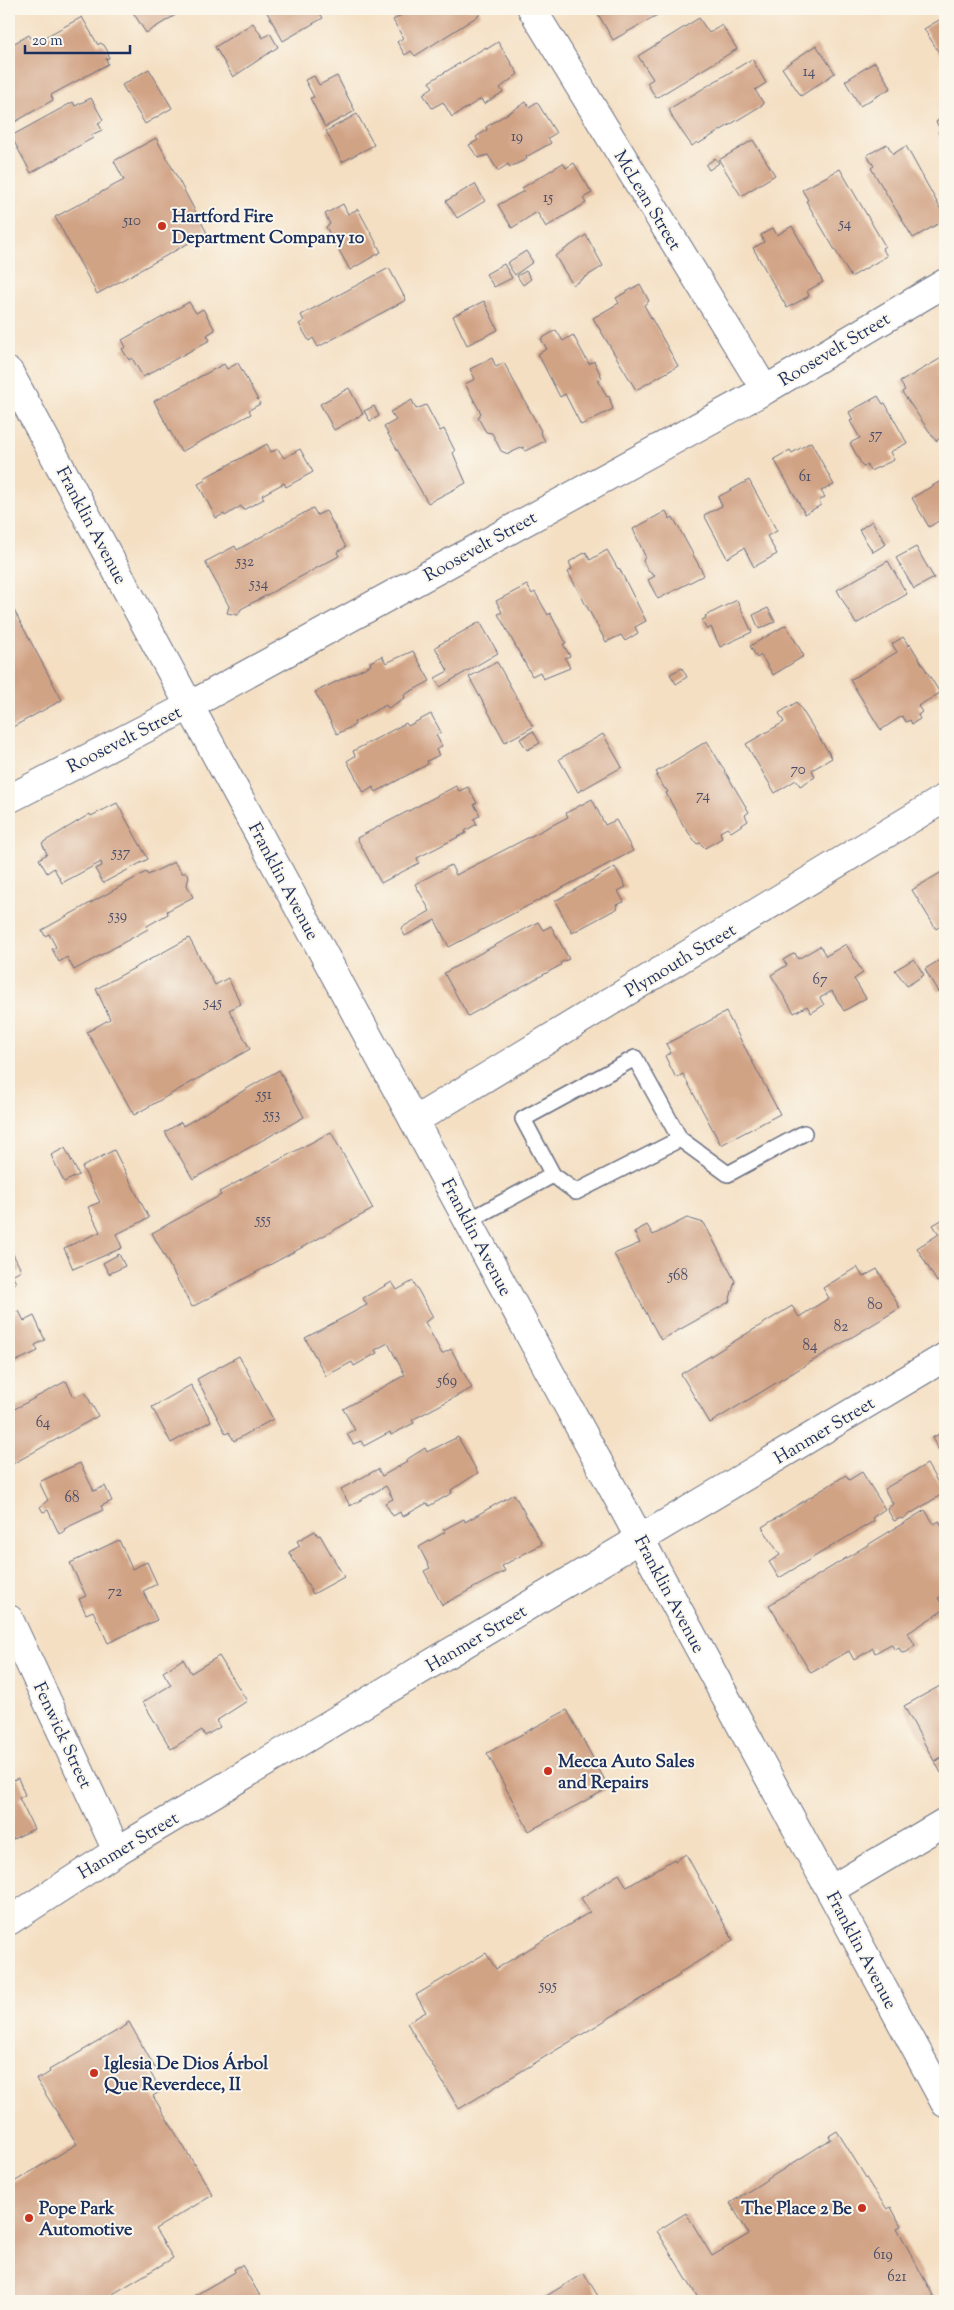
<svg xmlns="http://www.w3.org/2000/svg" width="954" height="2310" font-family="'Sorts Mill Goudy',serif">
<style>
.building{fill:#d1a385}
.lines{fill:none;stroke-linecap:round;stroke-linejoin:round}
.service-casing{stroke:#676d81;stroke-width:18}
.minor-casing{stroke:#676d81;stroke-width:30}
.secondary-casing{stroke:#676d81;stroke-width:30}
.service{stroke:#fff;stroke-width:15}
.minor{stroke:#fff;stroke-width:28}
.secondary{stroke:#fff;stroke-width:28}
.poi-dot{fill:#c8321e;stroke:#fbf7ec;stroke-width:2}
.labels{text-anchor:middle;stroke-width:4;stroke-linejoin:round;paint-order:stroke}
.number-label{font-size:15px;fill:#484c68}
.street-label{font-size:18px;fill:#1b2f5e;stroke:#fbf7ec}
.poi-label{font-size:18px;font-weight:bold;fill:#1b2f5e;stroke:#fbf7ec;text-anchor:start}
</style>
<rect width="100%" height="100%" fill="#fbf7ec"/>
<filter id="ink" filterUnits="userSpaceOnUse"><feTurbulence type="fractalNoise" baseFrequency=".02" numOctaves="2"/><feDisplacementMap in="SourceGraphic" scale="10" xChannelSelector="R" yChannelSelector="G"/><feConvolveMatrix kernelMatrix="1 2 1 2 8 2 1 2 1" color-interpolation-filters="sRGB"/></filter>
<filter id="wash" filterUnits="userSpaceOnUse"><feTurbulence type="fractalNoise" baseFrequency=".0096" numOctaves="4" result="noise"/><feDisplacementMap in="SourceGraphic" scale="20" xChannelSelector="R" yChannelSelector="G"/><feGaussianBlur stdDeviation="1.12" result="paint"/><feColorMatrix in="noise" values="0 0 0 0 0 0 0 0 0 0 0 0 0 0 0 0 0 1.4 0 .05"/><feComposite in="paint" operator="in"/></filter>
<g filter="url(#wash)">
<rect width="100%" height="100%" fill="#f4dfc3"/>
<g id="blocks">
<!-- building -->
<g class="building">
<path d="M131 9H180L182 11 146 33Z"/>
<path d="M265 9H317L323 18 283 41Z"/>
<path d="M412 9H478L481 14 415 56 411 51 405 55 397 42 403 38 393 20Z"/>
<path d="M606 9H668L613 40 598 14Z"/>
<path d="M82 17 98 45 100 43 104 45 108 52 109 58 106 59 108 64 51 95 53 100 15 122 13 120 9 122V46L29 35 34 43Z"/>
<path d="M944 17 945 59 944 60 924 29Z"/>
<path d="M699 18 709 33 722 25 737 49 656 98 647 83 653 79 638 56Z"/>
<path d="M253 23 263 38 270 33 278 47 233 77 215 47Z"/>
<path d="M498 42 518 74 500 88 503 92 484 104 481 99 452 117 443 102 432 108 423 94 433 87 429 82 486 47 487 49Z"/>
<path d="M816 45 835 73 801 96 782 68Z"/>
<path d="M752 59 766 83 755 90 764 104 698 144 697 142 692 146 673 119 669 109Z"/>
<path d="M875 62 891 88 860 106 845 81Z"/>
<path d="M149 69 172 108 145 124 122 85Z"/>
<path d="M314 76 319 85 337 76 355 111 325 127 310 98 314 97 305 80Z"/>
<path d="M91 98 103 120 98 123 102 130 91 135 93 138 31 173 11 136 73 102 75 106Z"/>
<path d="M526 102 529 107 537 102 556 133 548 138 551 143 526 157 527 159 510 167 508 164 498 171 488 155 478 158 469 145 478 140 476 137 487 130 486 127Z"/>
<path d="M357 114 374 145 342 162 326 131Z"/>
<path d="M945 116V144L938 132 941 130 936 122Z"/>
<path d="M156 138 207 233 97 294 55 217 124 180 114 161Z"/>
<path d="M753 140 775 175 741 196 719 160Z"/>
<path d="M887 144 893 154 906 146 945 217V220L913 238 871 168 874 166 867 155Z"/>
<path d="M715 158 719 163 709 170 706 165Z"/>
<path d="M563 163 566 168 574 163 592 193 583 198 586 203 546 227 537 212 512 228 498 205 524 191 522 188Z"/>
<path d="M840 169 885 246 882 248 887 256 851 277 806 201 808 200 802 190Z"/>
<path d="M475 184 485 201 457 218 446 201Z"/>
<path d="M343 204 348 214 358 209 381 252 350 270 326 227 330 224 325 214Z"/>
<path d="M792 226 823 282 807 291 809 296 787 308 753 248 764 242 761 235 773 228 777 235Z"/>
<path d="M586 235 603 266 573 285 555 256Z"/>
<path d="M526 251 533 262 515 275 507 263Z"/>
<path d="M504 264 512 278 494 287 486 274Z"/>
<path d="M389 268 406 300 318 347 313 338 309 341 299 324 304 321 301 315Z"/>
<path d="M526 271 531 279 523 285 517 276Z"/>
<path d="M640 284 649 301 644 305 678 366 636 390 593 318 619 303 616 298Z"/>
<path d="M484 301 498 330 467 345 453 316Z"/>
<path d="M189 302 196 313 203 309 215 330 207 335 210 340 143 377 132 358 129 360 122 349 126 347 122 340Z"/>
<path d="M556 330 563 341 573 335 589 364 594 361 602 378 598 380 607 397 609 396 613 409 581 425 565 394 560 397 538 354 547 349 541 339Z"/>
<path d="M945 356V435L936 441 902 392 905 390 900 382Z"/>
<path d="M492 358 496 367 504 363 541 431 540 432 545 441 525 451 523 447 508 454 501 451 492 433 486 432 478 418 481 413 465 384 475 379 470 369Z"/>
<path d="M238 363 260 404 249 410 251 414 181 452 154 401 224 364 227 369Z"/>
<path d="M349 388 363 414 334 430 320 404Z"/>
<path d="M878 396 883 404 885 403 907 443 890 452 894 460 870 471 867 465 863 467 850 443 860 438 850 421 853 420 849 412Z"/>
<path d="M412 400 416 409 426 405 440 431 444 429 455 451 453 453 466 483 428 503 384 427 396 420 390 412Z"/>
<path d="M374 406 379 416 370 421 364 411Z"/>
<path d="M811 442 834 485 821 491 825 497 819 501 821 505 805 514 774 459 790 450 792 453Z"/>
<path d="M267 444 271 452 278 449 284 458 300 449 313 472 286 487 284 483 262 495 264 499 243 510 241 506 225 516 224 514 216 518 198 484 206 480 204 478Z"/>
<path d="M944 479 945 517 929 527 912 498Z"/>
<path d="M749 480 777 531 767 536 777 554 754 567 744 548 727 558 704 515 722 506 718 497Z"/>
<path d="M313 508 317 515 326 511 346 547 337 552 339 556 241 609 238 615 227 613 229 606 205 562 235 546 237 550Z"/>
<path d="M666 511 670 519 673 517 704 575 658 599 648 580 655 576 648 571 643 561 645 556 633 529Z"/>
<path d="M872 521 886 544 873 552 859 530Z"/>
<path d="M916 547 934 578 914 589 896 558Z"/>
<path d="M607 550 618 569 619 568 646 621 635 627 638 633 625 641 621 635 606 642 568 572 572 569 569 562 586 552 590 560Z"/>
<path d="M888 561 907 594 856 624 837 590Z"/>
<path d="M527 585 532 594 535 592 548 615 550 613 566 643 563 644 570 656 565 658 570 668 543 679 540 672 532 676 498 614 502 612 496 601Z"/>
<path d="M737 600 752 632 720 647 711 627 707 630 702 620 706 618 705 616Z"/>
<path d="M9 601 62 700 9 729Z"/>
<path d="M768 608 775 622 759 629 753 615Z"/>
<path d="M480 622 498 653 440 687 435 678 448 671 435 647Z"/>
<path d="M786 625 804 656 773 675 761 655 757 658 750 646Z"/>
<path d="M903 637 909 646 910 644 940 693 918 706 922 712 918 715 920 719 912 724 910 720 906 722 902 716 881 730 850 680 897 652 892 644Z"/>
<path d="M413 651 430 681 404 695 405 698 388 708 386 705 354 722 355 725 337 734 315 692 371 665 370 662 382 656 386 663Z"/>
<path d="M497 662 533 727 505 742 469 677Z"/>
<path d="M682 668 687 677 676 684 670 674Z"/>
<path d="M797 702 832 758 812 770 815 777 800 786 796 780 775 793 746 744 784 722 779 713Z"/>
<path d="M431 714 441 732 436 735 442 746 436 750 439 755 427 761 428 764 376 792 373 787 364 793 347 761 355 756 353 751 406 723 408 726Z"/>
<path d="M533 731 540 743 527 750 520 739Z"/>
<path d="M603 734 622 767 578 792 559 759Z"/>
<path d="M707 741 749 812 745 815 748 821 731 832 727 828 720 832 722 838 705 848 700 843 697 844 683 825 666 793 668 792 666 789H665L656 776 658 775 656 772Z"/>
<path d="M456 786 459 791 468 787 477 803 474 804 480 815 474 819 477 824 465 831 466 833 417 858 419 863 381 883 357 838Z"/>
<path d="M592 799 605 825 616 820 633 851 449 947 435 920 405 936 401 928 430 911 415 884 451 865 456 875 568 817 566 813Z"/>
<path d="M117 803 148 859 103 883 95 869 102 866 101 862 62 883 54 868 47 873 39 859 47 854 42 843 90 814 91 816Z"/>
<path d="M174 862 182 873H186L189 876 187 885 193 897 167 911 168 914 147 926 148 929 74 970 67 957 59 962 52 949 56 947 49 934 45 936 42 930 146 872 148 875Z"/>
<path d="M615 867 626 887 618 891 624 902 616 905 618 908 572 933 555 901Z"/>
<path d="M945 870V923L936 929 912 890Z"/>
<path d="M538 922 543 930 551 926 569 959 560 963 561 965 468 1016 444 973Z"/>
<path d="M189 938 215 985 228 978 241 1004 229 1010 250 1049 134 1115 87 1032 110 1019 96 989Z"/>
<path d="M846 944 863 973 854 979 866 998 844 1011 832 991 820 998 824 1005 811 1013 807 1006 794 1013 771 975 787 965 783 960 795 953 798 959 820 946 826 956Z"/>
<path d="M943 958 945 962V987L938 992 925 969Z"/>
<path d="M914 959 924 975 907 986 895 970Z"/>
<path d="M726 1012 780 1114 721 1145 683 1074 676 1078 665 1056 671 1053 666 1044Z"/>
<path d="M279 1070 304 1117 193 1179 165 1132 181 1122 183 1126Z"/>
<path d="M331 1132 373 1209 192 1307 152 1233 221 1195 219 1192Z"/>
<path d="M65 1148 79 1175 64 1182 51 1155Z"/>
<path d="M114 1150 149 1218 117 1234 122 1248 73 1269 64 1248 100 1232 88 1207 100 1202 82 1167Z"/>
<path d="M687 1218 704 1223 735 1281 729 1302 661 1340 614 1254 640 1243 634 1232 647 1225 653 1235Z"/>
<path d="M945 1218V1277L937 1282 917 1248 939 1234 933 1225Z"/>
<path d="M9 1246 21 1270 12 1275 16 1283 9 1286Z"/>
<path d="M119 1254 125 1266 109 1274 103 1263Z"/>
<path d="M857 1267 863 1277 877 1269 900 1308 710 1423 681 1374 792 1306 799 1317 829 1298 823 1288Z"/>
<path d="M413 1281 433 1317 425 1322 442 1354 451 1349 472 1388 412 1420 414 1423 391 1435 390 1432 364 1446 361 1441 353 1444 347 1434 355 1430 343 1409 405 1375 388 1343 375 1350 377 1353 354 1366 352 1362 326 1376 305 1338 367 1305 363 1298 392 1282 397 1290Z"/>
<path d="M19 1311 24 1321 34 1316 45 1340 35 1345 38 1351 12 1363 13 1366 9 1368V1316Z"/>
<path d="M239 1356 273 1419 234 1441 229 1432 226 1434 197 1379Z"/>
<path d="M66 1381 74 1397 85 1392 98 1416 9 1466V1412Z"/>
<path d="M191 1385 211 1421 171 1443 152 1407Z"/>
<path d="M945 1431V1461L932 1438Z"/>
<path d="M458 1437 478 1473 451 1490 452 1493 429 1506 427 1503 402 1517 400 1512 393 1516 385 1503 393 1499 386 1486 350 1506 341 1489 378 1469 382 1476 407 1462 406 1460 425 1448 427 1452Z"/>
<path d="M80 1463 94 1491 105 1486 112 1501 101 1506 103 1510 64 1529 65 1531 59 1534 48 1510 43 1512 40 1507 48 1500 39 1482Z"/>
<path d="M927 1464 944 1493 902 1519 901 1518 894 1521 887 1509 893 1504 884 1489Z"/>
<path d="M862 1472 885 1509 872 1518 874 1521 779 1578 769 1562 780 1555 762 1527 846 1475 849 1480Z"/>
<path d="M514 1494 542 1544 502 1566 505 1571 442 1605 424 1571 430 1568 419 1547 445 1532 443 1530 464 1519 465 1522Z"/>
<path d="M925 1510 934 1524 939 1521 945 1531V1594L938 1598 945 1609 908 1633 915 1645 907 1652 902 1653 899 1648 895 1650 891 1644 875 1653 873 1648 854 1660 849 1651 811 1673 769 1605Z"/>
<path d="M315 1531 318 1536 320 1535 344 1577 313 1594 289 1552 300 1546 297 1541Z"/>
<path d="M119 1540 132 1569 147 1562 157 1584 143 1591 157 1620 108 1643 93 1611 86 1614 79 1599 86 1596 70 1563Z"/>
<path d="M219 1656 247 1701 216 1721 220 1727 205 1736 202 1730 171 1749 143 1702 171 1685 163 1672 183 1659 191 1673Z"/>
<path d="M940 1686 945 1695V1755L934 1761 904 1706Z"/>
<path d="M567 1710 609 1788 529 1831 487 1753Z"/>
<path d="M945 1756V1771L941 1773 935 1762Z"/>
<path d="M9 1776 11 1781 18 1778 25 1795 19 1798 34 1829 9 1841Z"/>
<path d="M686 1854 733 1940 679 1973 680 1975 459 2109 407 2023 426 2012 416 1995 486 1953 496 1969 590 1912 581 1898 619 1874 627 1887 674 1859 675 1861Z"/>
<path d="M129 2022 155 2068 156 2067 158 2070 150 2072 161 2091 153 2096 213 2195 155 2229 173 2258 101 2301H9V2185L77 2144 36 2079 39 2077V2079L50 2072 49 2070 127 2025 126 2024Z"/>
<path d="M837 2131 873 2189 887 2209 891 2207 901 2226 897 2228 936 2301H700L657 2231 686 2213 712 2256 749 2234 730 2203 831 2139 829 2136Z"/>
<path d="M242 2265 263 2301H185L235 2272 234 2269Z"/>
<path d="M584 2273 601 2301H538Z"/>
</g>
</g>
</g>
<g filter="url(#ink)">
<use href="#blocks" fill-opacity="0" stroke="#676d81" stroke-width="1"/>
<g class="lines">
<defs>
<g id="service">
<path d="M680 1139 576 1192 553 1175 523 1119 635 1058 680 1139 728 1174 804 1133"/>
<path d="M468 1221 553 1175"/>
</g>
<g id="minor">
<path d="M532 9 765 390"/>
<path d="M9 799 189 706 765 390 945 283"/>
<path d="M414 1121 945 798"/>
<path d="M9 1619 117 1851"/>
<path d="M830 1890 945 1822"/>
<path d="M9 1921 117 1851 945 1357"/>
</g>
<path id="secondary" d="M9 372 945 2103"/>
</defs>
<!-- service casing -->
<use href="#service" class="service-casing"/>
<!-- minor casing -->
<use href="#minor" class="minor-casing"/>
<!-- secondary casing -->
<use href="#secondary" class="secondary-casing"/>
<!-- service -->
<use href="#service" class="service"/>
<!-- minor -->
<use href="#minor" class="minor"/>
<!-- secondary -->
<use href="#secondary" class="secondary"/>
</g>
</g>
<!-- markers -->
<g class="poi-dot">
<circle cx="162" cy="226" r="5"/>
<circle cx="548" cy="1771" r="5"/>
<circle cx="94" cy="2073" r="5"/>
<circle cx="862" cy="2208" r="5"/>
<circle cx="29" cy="2218" r="5"/>
</g>
<g class="labels">
<!-- number labels -->
<g class="number-label">
<text x="809" y="76">14</text>
<text x="517" y="141">19</text>
<text x="548" y="202">15</text>
<text x="132" y="225">510</text>
<text x="845" y="228">54</text>
<text x="876" y="439">57</text>
<text x="805" y="481">61</text>
<text x="245" y="566">532</text>
<text x="259" y="588">534</text>
<text x="798" y="774">70</text>
<text x="703" y="800">74</text>
<text x="121" y="857">537</text>
<text x="118" y="920">539</text>
<text x="820" y="984">67</text>
<text x="213" y="1007">545</text>
<text x="264" y="1099">551</text>
<text x="272" y="1119">553</text>
<text x="263" y="1224">555</text>
<text x="678" y="1280">568</text>
<text x="875" y="1309">80</text>
<text x="841" y="1331">82</text>
<text x="810" y="1350">84</text>
<text x="447" y="1385">569</text>
<text x="43" y="1427">64</text>
<text x="72" y="1502">68</text>
<text x="115" y="1596">72</text>
<text x="548" y="1990">595</text>
<text x="883" y="2259">619</text>
<text x="897" y="2281">621</text>
</g>
<!-- street labels -->
<g class="street-label">
<text transform="translate(648 200) rotate(59)" y="6">McLean Street</text>
<text transform="translate(834 349) rotate(-31)" y="6">Roosevelt Street</text>
<text transform="translate(92 525) rotate(62)" y="6">Franklin Avenue</text>
<text transform="translate(480 546) rotate(-29)" y="6">Roosevelt Street</text>
<text transform="translate(124 739) rotate(-27)" y="6">Roosevelt Street</text>
<text transform="translate(284 881) rotate(62)" y="6">Franklin Avenue</text>
<text transform="translate(680 960) rotate(-31)" y="6">Plymouth Street</text>
<text transform="translate(477 1237) rotate(62)" y="6">Franklin Avenue</text>
<text transform="translate(824 1430) rotate(-31)" y="6">Hanmer Street</text>
<text transform="translate(670 1594) rotate(62)" y="6">Franklin Avenue</text>
<text transform="translate(476 1638) rotate(-31)" y="6">Hanmer Street</text>
<text transform="translate(63 1735) rotate(65)" y="6">Fenwick Street</text>
<text transform="translate(128 1845) rotate(-31)" y="6">Hanmer Street</text>
<text transform="translate(862 1950) rotate(62)" y="6">Franklin Avenue</text>
</g>
<!-- poi labels -->
<g class="poi-label">
<text x="172" y="222">Hartford Fire<tspan x="172" dy="21">Department Company 10</tspan></text>
<text x="558" y="1767">Mecca Auto Sales<tspan x="558" dy="21">and Repairs</tspan></text>
<text x="104" y="2069">Iglesia De Dios Árbol<tspan x="104" dy="21">Que Reverdece, II</tspan></text>
<text x="39" y="2214">Pope Park<tspan x="39" dy="21">Automotive</tspan></text>
<text x="852" y="2214" text-anchor="end">The Place 2 Be</text>
</g>
</g>
<!-- margin -->
<rect width="954" height="2310" fill="none" stroke="#fbf7ec" stroke-width="30"/>
<!-- scale -->
<path d="M25 45v8h105v-8" fill="none" stroke="#1b2f5e" stroke-width="2.5"/>
<text x="32" y="45" font-size="15" fill="#1b2f5e" stroke="#fbf7ec" stroke-width="4" paint-order="stroke">20 m</text>
</svg>
